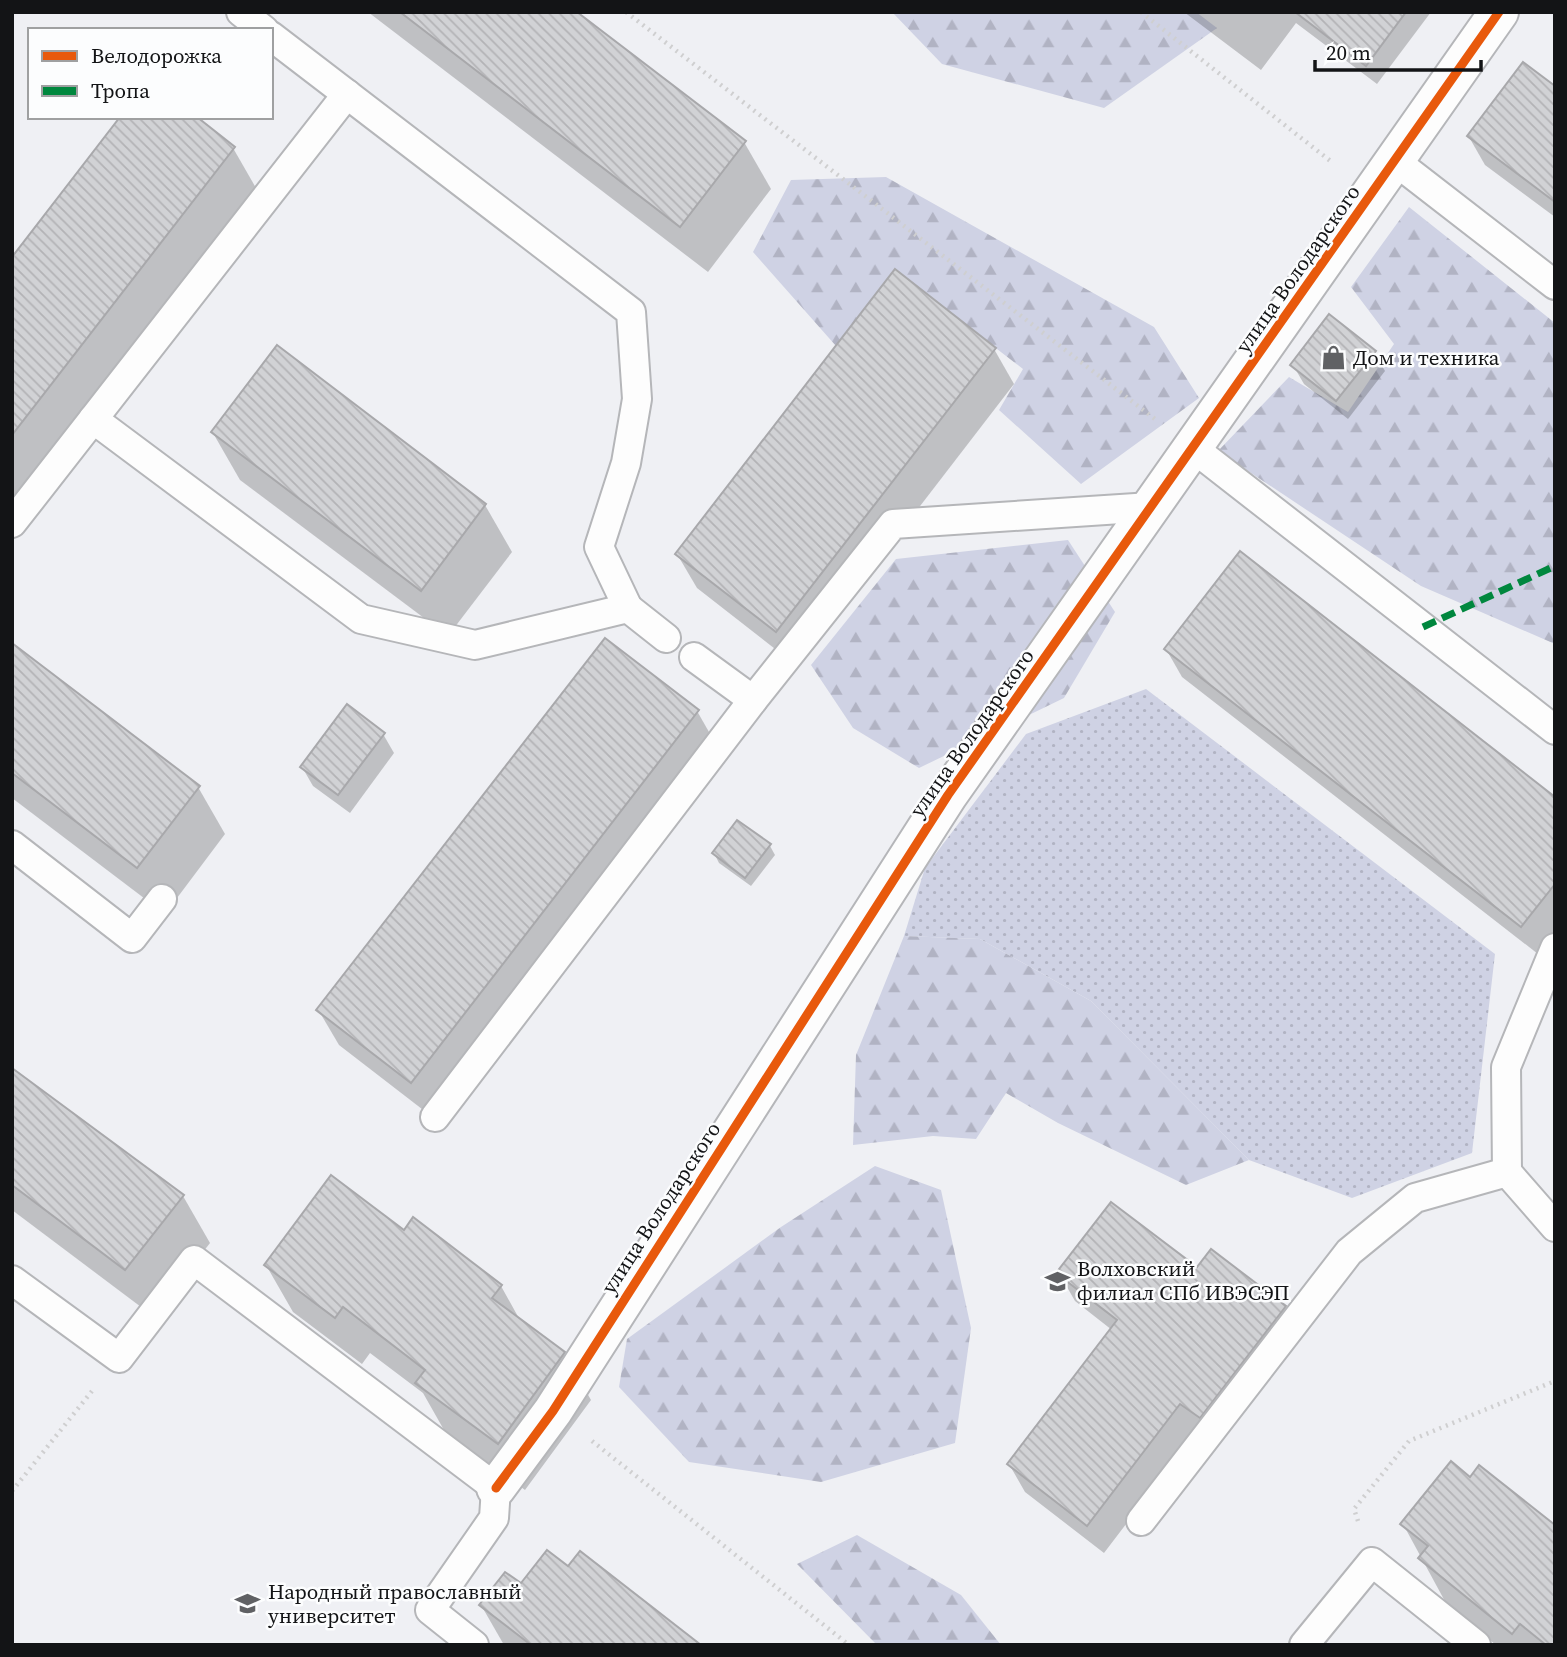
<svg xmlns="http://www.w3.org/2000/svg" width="1567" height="1657" font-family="'Source Serif 4',serif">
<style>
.grass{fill:url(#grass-dots)}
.forest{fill:url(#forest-firs)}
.shadow{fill:#0003}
.building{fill:url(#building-back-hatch);stroke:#a8a8ab;stroke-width:2}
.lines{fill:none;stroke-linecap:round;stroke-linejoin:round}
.lane-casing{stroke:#b5b6b9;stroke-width:32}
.street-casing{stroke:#b5b6b9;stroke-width:42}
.path{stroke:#cfcfd0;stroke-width:4.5;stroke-dasharray:2 5;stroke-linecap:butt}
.lane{stroke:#fdfdfd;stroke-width:28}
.street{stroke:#fdfdfd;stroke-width:38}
.quiet{stroke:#00873e;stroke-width:7;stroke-dasharray:14 7;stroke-linecap:butt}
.cycleway-casing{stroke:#fcfdfe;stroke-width:13}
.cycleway{stroke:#e8590c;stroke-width:9}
.labels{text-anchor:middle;stroke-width:5;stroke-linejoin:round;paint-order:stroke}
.street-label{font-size:21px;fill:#131416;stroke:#fcfdfe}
.poi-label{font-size:21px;fill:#131416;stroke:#fcfdfe;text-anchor:start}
</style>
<defs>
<pattern id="grass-dots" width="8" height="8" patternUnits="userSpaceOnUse" patternTransform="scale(1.75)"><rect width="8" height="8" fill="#cfd2e4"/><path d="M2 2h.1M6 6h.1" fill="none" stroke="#b1b3c3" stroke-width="1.8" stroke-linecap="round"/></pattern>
<pattern id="forest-firs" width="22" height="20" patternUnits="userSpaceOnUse" patternTransform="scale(1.75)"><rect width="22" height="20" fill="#cfd2e4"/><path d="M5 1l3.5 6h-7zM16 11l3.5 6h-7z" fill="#b1b3c3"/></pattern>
<pattern id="building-back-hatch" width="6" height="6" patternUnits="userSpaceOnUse" patternTransform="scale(1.75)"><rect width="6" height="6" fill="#d1d2d5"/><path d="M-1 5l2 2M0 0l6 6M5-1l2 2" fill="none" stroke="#b3b3b6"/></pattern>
</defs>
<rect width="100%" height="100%" fill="#eff0f4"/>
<!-- grass -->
<path class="grass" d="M1146 689 1495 954 1472 1153 1352 1198 1249 1160 1091 1001 980 939 904 936 925 868 1026 734Z"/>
<!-- forest -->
<g class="forest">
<path d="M892 12H1196L1217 28 1104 108 942 64Z"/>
<path d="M886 177 1154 327 1199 398 1081 484 999 410 1023 369 895 270 836 346 753 252 791 180Z"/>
<path d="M1409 207 1555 323V644L1421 586 1218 451 1289 377 1348 412 1394 344 1351 287Z"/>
<path d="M1068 540 1115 612 1064 698 919 768 853 728 811 665 896 559Z"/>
<path d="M904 936 980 939 1091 1001 1249 1160 1186 1185 1058 1123 1006 1093 976 1139 933 1136 853 1145 856 1055Z"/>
<path d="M875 1166 941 1190 971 1328 955 1443 821 1482 689 1462 619 1387 627 1339 781 1227Z"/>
<path d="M857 1535 961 1595 1001 1645H877L797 1564Z"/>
</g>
<!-- shadow -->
<g class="shadow">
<path d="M368 12H574L744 142 771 189 708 272Z"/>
<path d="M1184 12H1431L1377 84 1296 23 1261 70Z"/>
<path d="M1555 88V217L1485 165 1469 137Z"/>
<path d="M233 148 260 195 12 516V260Z"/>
<path d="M994 349 1014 384 797 666 697 588 677 554Z"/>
<path d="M1374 352 1385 371 1348 419 1304 384 1293 365Z"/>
<path d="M213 433 485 505 512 552 448 636 240 480Z"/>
<path d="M12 646 198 787 225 834 165 914 12 798Z"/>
<path d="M1166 649 1555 799V932L1538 954 1182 677Z"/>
<path d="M697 711 717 746 431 1116 339 1045 319 1011Z"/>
<path d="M383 734 394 753 350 813 313 786 302 767Z"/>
<path d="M770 846 775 855 751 886 719 863 714 853Z"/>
<path d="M12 1070 183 1196 210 1243 153 1316 12 1210Z"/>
<path d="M404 1233 501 1286 521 1322 564 1353 591 1400 525 1490 444 1430 423 1393 370 1353 362 1364 293 1312 266 1265Z"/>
<path d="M1197 1270 1285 1307 1301 1336 1197 1431 1104 1553 1025 1492 1009 1464 1112 1330 1075 1301 1059 1273Z"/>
<path d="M1470 1479 1555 1645H1496L1447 1605 1403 1524Z"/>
<path d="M569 1568 698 1645H504L481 1605 521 1586Z"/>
</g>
<!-- building -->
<g class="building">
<path d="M400 12H577L746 141 680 227Z"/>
<path d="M1295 12H1406L1366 66Z"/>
<path d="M1523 62 1555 86V202L1467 136Z"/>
<path d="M120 117H197L235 147 12 435V257Z"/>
<path d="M895 269 996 348 776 632 675 554Z"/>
<path d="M1329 314 1376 351 1336 401 1290 365Z"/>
<path d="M277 345 486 504 421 591 211 432Z"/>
<path d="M1240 551 1555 797V884L1521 927 1164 649Z"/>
<path d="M605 638 699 710 411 1083 316 1010Z"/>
<path d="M12 643 200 786 137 868 12 773Z"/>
<path d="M347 704 385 733 338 795 300 767Z"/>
<path d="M737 820 771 844 745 878 712 853Z"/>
<path d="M12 1068 184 1195 125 1270 12 1185Z"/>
<path d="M331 1175 404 1230 413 1217 502 1285 492 1298 565 1352 498 1444 415 1383 425 1370 343 1307 335 1318 264 1265Z"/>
<path d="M1111 1202 1197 1267 1211 1249 1286 1306 1200 1418 1180 1404 1087 1526 1007 1464 1117 1320 1056 1273Z"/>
<path d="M1451 1461 1470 1477 1479 1465 1555 1525V1645H1546L1520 1624 1512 1634 1418 1558 1428 1546 1400 1524Z"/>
<path d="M547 1550 568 1566 580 1551 701 1645H531L479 1605 505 1572 521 1583Z"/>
</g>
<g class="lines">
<defs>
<g id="lane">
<path d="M241 12 264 30"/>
<path d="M271 36 631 312 637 399 626 463 599 547 628 608"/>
<path d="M1395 161 1555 285"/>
<path d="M93 419 361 619 475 645 628 608 666 638"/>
<path d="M1193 448 1555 730"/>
<path d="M12 523 347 94"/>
<path d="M694 657 753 700"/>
<path d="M12 845 132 938 162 899"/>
<path d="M435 1117 753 700 893 524 1151 507"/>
<path d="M1507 1172 1506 1067 1555 948"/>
<path d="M12 1280 119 1358 194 1260 496 1488 494 1518 430 1610 474 1645"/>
<path d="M1141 1521 1349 1252 1415 1198 1507 1172 1555 1227"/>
<path d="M1304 1645 1372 1562 1476 1645"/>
</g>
<path id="street" d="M496 1488 553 1411 948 795 1499 12"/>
</defs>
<!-- lane casing -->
<use href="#lane" class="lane-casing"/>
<!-- street casing -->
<use href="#street" class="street-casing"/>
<!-- path -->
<g class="path">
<path d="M626 12 1155 419"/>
<path d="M1141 12 1333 163"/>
<path d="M592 1441 849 1645"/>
<path d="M12 1491 92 1391"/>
<path d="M1358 1521 1354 1509 1409 1441 1555 1381"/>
</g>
<!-- lane -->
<use href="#lane" class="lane"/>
<!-- street -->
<use href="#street" class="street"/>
<!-- quiet -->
<path class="quiet" d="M1423 627 1555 566"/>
<defs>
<path id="cycleway" d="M496 1488 553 1411 948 795 1499 12"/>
</defs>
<!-- cycleway casing -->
<use href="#cycleway" class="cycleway-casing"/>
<!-- cycleway -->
<use href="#cycleway" class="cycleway"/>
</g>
<!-- icons -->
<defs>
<symbol id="shop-bare" viewBox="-9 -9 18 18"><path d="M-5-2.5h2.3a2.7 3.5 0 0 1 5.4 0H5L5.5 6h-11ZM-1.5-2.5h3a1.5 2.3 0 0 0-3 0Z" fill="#606164" stroke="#fcfdfe" stroke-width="2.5" paint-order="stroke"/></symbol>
<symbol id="university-bare" viewBox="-9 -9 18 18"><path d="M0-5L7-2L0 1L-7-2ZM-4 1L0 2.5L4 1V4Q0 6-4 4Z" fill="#606164" stroke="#fcfdfe" stroke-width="2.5" paint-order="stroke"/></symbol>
</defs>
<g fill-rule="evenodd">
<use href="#shop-bare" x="1316" y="340" width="35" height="35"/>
<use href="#university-bare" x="1040" y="1264" width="35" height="35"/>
<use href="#university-bare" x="230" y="1586" width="35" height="35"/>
</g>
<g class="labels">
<!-- street labels -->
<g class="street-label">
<text transform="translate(1298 269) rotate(-55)" y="7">улица Володарского</text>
<text transform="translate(972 733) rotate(-55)" y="7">улица Володарского</text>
<text transform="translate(661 1208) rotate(-57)" y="7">улица Володарского</text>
</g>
<!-- poi labels -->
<g class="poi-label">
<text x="1353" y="365">Дом и техника</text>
<text x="1077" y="1276">Волховский<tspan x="1077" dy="24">филиал СПб ИВЭСЭП</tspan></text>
<text x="268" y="1599">Народный православный<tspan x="268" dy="24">университет</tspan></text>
</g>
</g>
<!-- border -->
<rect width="1567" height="1657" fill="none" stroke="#131416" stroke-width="28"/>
<!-- legend -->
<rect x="28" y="28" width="245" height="91" fill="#fcfdfe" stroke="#9fa0a1" stroke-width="2"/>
<rect x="42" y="51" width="35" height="10" fill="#e8590c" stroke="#9fa0a1" stroke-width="2"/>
<text x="91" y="63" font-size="21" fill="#131416">Велодорожка</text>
<rect x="42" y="86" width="35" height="10" fill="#00873e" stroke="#9fa0a1" stroke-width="2"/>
<text x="91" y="98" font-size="21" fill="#131416">Тропа</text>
<!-- scale -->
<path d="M1315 60v10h166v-10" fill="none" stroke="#131416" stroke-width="3.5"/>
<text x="1326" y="60" font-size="21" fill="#131416" stroke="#fcfdfe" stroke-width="5" paint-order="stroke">20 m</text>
</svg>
